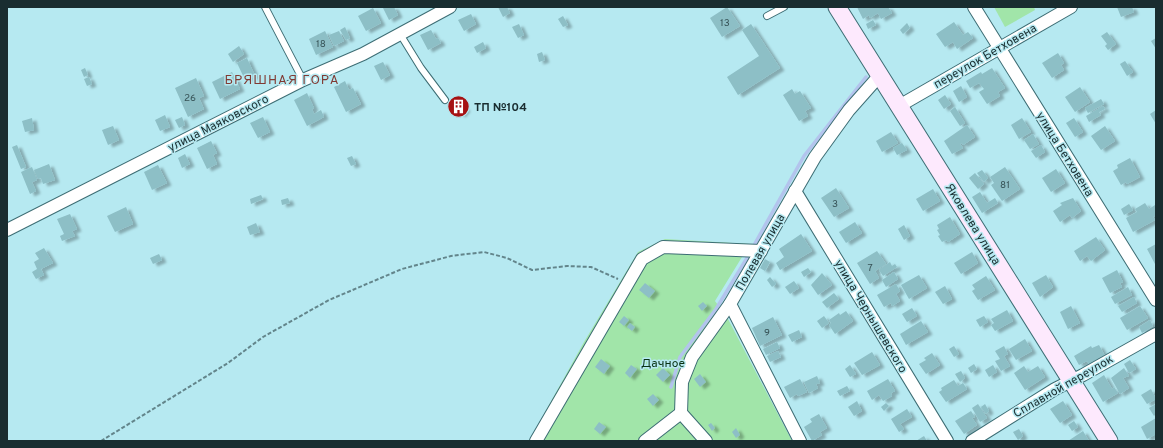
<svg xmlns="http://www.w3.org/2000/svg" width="1163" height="448" font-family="Overpass,sans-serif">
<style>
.green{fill:#a1e5a9}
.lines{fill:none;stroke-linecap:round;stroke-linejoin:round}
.stream{stroke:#b3c4ed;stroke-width:3.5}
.building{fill:#8dbfc6;filter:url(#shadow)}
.lane-casing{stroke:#3d6d74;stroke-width:8}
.street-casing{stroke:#3d6d74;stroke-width:14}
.secondary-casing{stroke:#3d6d74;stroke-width:19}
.path{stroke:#63858b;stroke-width:2;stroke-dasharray:4 2;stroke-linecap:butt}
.lane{stroke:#fff;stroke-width:6}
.street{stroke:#fff;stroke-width:12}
.secondary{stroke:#fde9fd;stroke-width:17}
.labels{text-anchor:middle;stroke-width:3;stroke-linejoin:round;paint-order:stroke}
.number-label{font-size:10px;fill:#365256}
.street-label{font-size:12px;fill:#192d30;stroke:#b6e9f1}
.poi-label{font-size:12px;font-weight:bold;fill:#192d30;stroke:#b6e9f1;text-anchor:start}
.park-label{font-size:12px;fill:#093414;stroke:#b6e9f1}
.neighbourhood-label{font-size:13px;letter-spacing:1px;fill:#803932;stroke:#b6e9f1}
</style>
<defs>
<filter id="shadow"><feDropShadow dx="4.5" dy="2.5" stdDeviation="1" flood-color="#0004"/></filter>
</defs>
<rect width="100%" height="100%" fill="#b6e9f1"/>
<!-- green -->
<g class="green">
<path d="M994 7H1034L1035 10 1005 27Z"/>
<path d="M665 239 750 244 715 301 728 319 792 441H529L584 342 638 252Z"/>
</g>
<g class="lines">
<!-- stream -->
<g class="stream">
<path d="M753 247 804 156 866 77"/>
<path d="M671 387 680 357 716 309 750 253"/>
</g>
</g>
<!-- building -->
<g class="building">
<path d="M394 7 398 15 389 20 383 8Z"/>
<path d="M498 7H507L510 13 503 17Z"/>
<path d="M727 7 740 26 722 37 710 18Z"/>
<path d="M857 7H888L892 13 881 19 878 13 870 18 869 15 863 19Z"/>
<path d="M1117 7H1132L1134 12 1121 17Z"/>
<path d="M373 8 381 23 366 31 358 16Z"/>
<path d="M471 14 476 24 464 31 458 20Z"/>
<path d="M563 16 568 25 563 27 558 19Z"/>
<path d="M873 20 876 25 868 29 866 24Z"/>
<path d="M954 22 963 35 968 32 973 38 957 49 953 42 945 47 936 34Z"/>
<path d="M907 23 910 28 903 34 900 30Z"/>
<path d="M519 24 524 35 518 38 512 27Z"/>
<path d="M751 24 780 68 738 95 727 77 759 56 742 30Z"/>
<path d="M345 27 350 38 346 40 340 30Z"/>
<path d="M431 30 436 39 438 38 441 43 428 50 420 35Z"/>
<path d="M325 31 333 47 316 55 309 39Z"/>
<path d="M339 31 344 41 334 46 329 35Z"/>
<path d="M1107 32 1116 44 1108 50 1105 46 1107 44 1101 36Z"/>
<path d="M1156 38V49L1151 41Z"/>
<path d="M483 42 486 48 477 53 474 47Z"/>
<path d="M239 46 244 54 233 62 228 54Z"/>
<path d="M542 52 545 60 539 62 537 54Z"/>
<path d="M1058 53 1064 63 1061 65 1064 70 1052 78 1042 63Z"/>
<path d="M247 58 255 76 245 80 237 63Z"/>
<path d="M1125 61 1133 72 1127 76 1120 64Z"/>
<path d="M383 62 390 75 381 80 374 66Z"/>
<path d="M85 68 88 75 84 77 81 70Z"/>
<path d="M992 68 1005 88 998 92 1000 96 987 104 979 92 984 89 979 83 970 88 966 81 981 72 982 74Z"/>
<path d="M232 72 240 89 220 99 212 82Z"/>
<path d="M89 77 92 84 87 86 84 79Z"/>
<path d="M196 78 204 96 199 98 204 109 188 117 175 88Z"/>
<path d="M345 81 349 90 353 88 361 104 346 112 334 87Z"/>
<path d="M961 86 967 97 959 102 953 91Z"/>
<path d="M1080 87 1090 102 1075 112 1065 97Z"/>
<path d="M792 89 795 94 800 91 811 108 805 111 808 116 799 121 783 95Z"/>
<path d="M307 93 314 108 312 109 314 114 321 110 324 117 307 126 294 100Z"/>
<path d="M945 95 951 104 944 109 938 100Z"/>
<path d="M455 99 466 109 461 115 449 105Z"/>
<path d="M1101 99 1104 104 1088 113 1085 108Z"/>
<path d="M1103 106 1105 109 1099 112 1101 115 1089 122 1086 116Z"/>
<path d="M955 107 965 123 960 126 950 111Z"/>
<path d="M1156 110V124L1150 114Z"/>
<path d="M165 115 170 127 160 131 155 120Z"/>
<path d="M182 117 185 125 179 128 175 120Z"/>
<path d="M263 117 270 132 258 138 250 123Z"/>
<path d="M32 118 34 130 25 132 22 121Z"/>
<path d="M1022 118 1031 132 1019 139 1011 125Z"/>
<path d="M1074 118 1083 132 1075 137 1066 123Z"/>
<path d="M967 125 975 137 963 145 962 143 960 144 963 148 952 154 944 141Z"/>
<path d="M113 126 119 140 108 145 102 130Z"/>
<path d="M1105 126 1115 141 1101 150 1091 136Z"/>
<path d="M891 132 898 143 882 152 876 141Z"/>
<path d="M1033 134 1039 144 1030 149 1024 140Z"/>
<path d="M211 141 217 153 213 155 217 164 207 169 197 148Z"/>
<path d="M902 143 907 150 897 155 893 148Z"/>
<path d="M17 145 26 167 21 169 12 147Z"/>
<path d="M1041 145 1045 152 1036 158 1031 151Z"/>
<path d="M185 154 190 164 182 168 178 158Z"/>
<path d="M352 156 356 164 351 166 347 158Z"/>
<path d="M1130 158 1140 177 1127 184 1126 182 1121 185 1113 171 1118 168 1117 165Z"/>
<path d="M49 164 55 180 43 184 41 178 38 179 34 170Z"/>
<path d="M158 165 167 183 152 190 144 172Z"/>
<path d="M32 167 37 180 32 182 36 191 30 194 21 172Z"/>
<path d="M1005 167 1020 189 1002 201 991 185 994 183 990 177Z"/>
<path d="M1056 169 1065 183 1051 192 1042 178Z"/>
<path d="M982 170 988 178 984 182 977 173Z"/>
<path d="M975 173 984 184 978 189 969 178Z"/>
<path d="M836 188 849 208 834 217 821 198Z"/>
<path d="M933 189 940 201 923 211 916 199Z"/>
<path d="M980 192 987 203 995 198 998 203 982 213 972 197Z"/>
<path d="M261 195 263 199 251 204 250 199Z"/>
<path d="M288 198 290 203 282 205 281 200Z"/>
<path d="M1073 198 1081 211 1072 218 1070 215 1060 222 1053 211 1062 205 1060 203Z"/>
<path d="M1145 203 1149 209 1155 205 1156 215 1153 217 1155 220 1133 232 1126 218 1137 212 1135 209Z"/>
<path d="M1129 204 1133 210 1124 215 1121 209Z"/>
<path d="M126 207 133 224 115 232 107 216Z"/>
<path d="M70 214 77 229 72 231 75 236 62 241 60 236 64 234 57 219Z"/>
<path d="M950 217 960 234 948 242 946 240 942 242 938 236 940 235 937 230 939 229 937 225Z"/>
<path d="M855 222 862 233 846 243 839 232Z"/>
<path d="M256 223 260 232 250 235 247 227Z"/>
<path d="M904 225 910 236 904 240 898 229Z"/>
<path d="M801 234 812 251 780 270 776 263 784 257 779 249Z"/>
<path d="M1096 237 1105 250 1091 261 1087 256 1080 261 1074 251Z"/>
<path d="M1156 244V263L1155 264 1147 249Z"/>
<path d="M44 248 53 263 41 269 44 275 36 279 32 272 37 269 34 262 39 259 35 253Z"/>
<path d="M877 251 886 264 875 271 879 278 870 284 857 263Z"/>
<path d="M972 252 978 263 961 274 954 263Z"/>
<path d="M159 254 162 260 153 264 150 258Z"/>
<path d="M765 259 770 262 765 271 760 268Z"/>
<path d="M890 262 892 266 895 264 897 267 883 276 879 270Z"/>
<path d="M808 268 811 272 804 277 801 272Z"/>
<path d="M1117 270 1123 282 1120 283 1122 287 1110 293 1102 278Z"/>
<path d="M894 272 898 279 886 287 882 280Z"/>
<path d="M822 273 832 285 818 295 811 285Z"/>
<path d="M919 275 927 288 909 299 901 285Z"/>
<path d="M1046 275 1053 287 1040 297 1032 283Z"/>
<path d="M986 276 995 290 978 300 972 291 975 289 972 285Z"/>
<path d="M770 277 776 284 772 287 767 280Z"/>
<path d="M794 281 799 288 790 294 785 287Z"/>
<path d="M645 283 655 291 649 298 639 290Z"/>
<path d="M896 284 900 291 896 294 900 301 892 306 891 303 884 307 877 295Z"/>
<path d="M945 286 952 299 943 304 935 292Z"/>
<path d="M1128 287 1132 295 1115 304 1111 297Z"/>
<path d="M834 293 839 299 827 308 822 302Z"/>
<path d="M1134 297 1137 303 1122 312 1118 306Z"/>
<path d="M703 302 707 306 702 311 698 306Z"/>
<path d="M1071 306 1080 323 1068 329 1060 312Z"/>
<path d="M1140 306 1148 318 1127 330 1120 318Z"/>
<path d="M912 308 917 316 907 322 902 314Z"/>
<path d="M1007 310 1013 321 995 331 991 325 994 323 991 319Z"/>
<path d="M846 311 853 321 835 334 829 325 831 323 829 320 839 313 840 315Z"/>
<path d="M624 316 629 320 624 326 619 322Z"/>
<path d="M824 316 829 323 822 328 817 321Z"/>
<path d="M984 316 988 322 980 327 976 320Z"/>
<path d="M773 317 782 335 760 346 752 328Z"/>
<path d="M1150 320 1153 326 1142 333 1139 327Z"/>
<path d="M921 321 928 332 906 345 900 334Z"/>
<path d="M630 323 635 327 632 331 627 327Z"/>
<path d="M799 330 802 337 792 342 788 335Z"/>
<path d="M1025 339 1032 351 1016 360 1009 349Z"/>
<path d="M777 342 780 348 766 355 763 349Z"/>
<path d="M1099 345 1105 356 1090 365 1087 361 1079 365 1074 356 1091 346 1092 348Z"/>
<path d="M954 346 959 354 954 357 949 349Z"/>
<path d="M1004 346 1008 354 1004 356 1010 366 1001 371 995 361 1000 359 995 351Z"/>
<path d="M778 351 781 357 770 362 767 356Z"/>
<path d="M872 352 880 365 862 375 854 363Z"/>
<path d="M932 353 940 365 926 374 919 364 926 360 924 358Z"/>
<path d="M601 359 610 366 604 374 595 367Z"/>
<path d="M1130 360 1136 369 1129 373 1124 364Z"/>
<path d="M974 364 977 369 971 373 968 368Z"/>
<path d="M631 365 637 369 630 378 625 373Z"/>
<path d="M850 365 856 374 850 377 845 369Z"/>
<path d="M993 365 997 372 989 377 985 370Z"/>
<path d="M1024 366 1028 372 1038 366 1045 377 1025 390 1014 373Z"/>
<path d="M663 368 670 375 663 382 656 375Z"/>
<path d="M1124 368 1129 376 1123 378 1129 388 1120 394 1111 378Z"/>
<path d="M961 371 965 378 960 382 955 374Z"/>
<path d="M700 374 706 382 700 387 694 379Z"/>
<path d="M1104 375 1112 389 1114 387 1118 393 1103 402 1092 383Z"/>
<path d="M817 376 820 383 816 384 818 388 809 393 804 382Z"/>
<path d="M800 379 807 392 798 396 797 394 790 398 784 387Z"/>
<path d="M888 379 895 391 891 393 892 396 883 401 879 395 872 400 867 391Z"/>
<path d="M954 380 958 386 963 383 967 389 946 402 939 392 942 390 941 388Z"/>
<path d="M847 386 850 391 840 396 837 391Z"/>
<path d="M1151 389 1156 399 1147 404 1141 395Z"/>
<path d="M653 394 659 400 653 406 647 399Z"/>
<path d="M857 401 862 411 854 416 848 407Z"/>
<path d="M1063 401 1072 415 1060 423 1050 409Z"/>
<path d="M886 403 889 406 884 411 881 407Z"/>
<path d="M978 404 987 418 980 422 972 408Z"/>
<path d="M985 404 989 411 986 414 981 407Z"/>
<path d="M1156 404V414L1154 416 1149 408Z"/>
<path d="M907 409 912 417 900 424 904 429 899 432 891 419Z"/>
<path d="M971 411 975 417 972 418 977 425 964 434 955 421Z"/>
<path d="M819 414 827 428 820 432 822 435 812 441 804 427 812 422 810 419Z"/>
<path d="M1156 418V434L1147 439 1141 427Z"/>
<path d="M1074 421 1078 427 1072 431 1068 425Z"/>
<path d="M599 422 606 427 600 434 594 429Z"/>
<path d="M711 423 715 428 712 431 708 425Z"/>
<path d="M736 428 740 435 736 438 732 432Z"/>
<path d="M1019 429 1023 436 1018 440 1013 432Z"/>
<path d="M1083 431 1089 441H1068Z"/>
<path d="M924 436 927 441H916Z"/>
</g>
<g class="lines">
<defs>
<g id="lane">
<path d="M265 7 303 80"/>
<path d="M767 16 784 7"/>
<path d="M400 34 421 68 445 100"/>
</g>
<g id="street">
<path d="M974 7 1156 300"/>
<path d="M899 106 1071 7"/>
<path d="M795 191 947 441"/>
<path d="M7 230 303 80 363 54 450 7"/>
<path d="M536 441 642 259 663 247 761 251"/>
<path d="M645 441 681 413"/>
<path d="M706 441 681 413 682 382 692 357 730 304"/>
<path d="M800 441 730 304 815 157 849 110 880 75"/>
<path d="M972 441 1055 389 1083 375 1156 334"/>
</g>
<path id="secondary" d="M837 7 1109 441"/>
</defs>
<!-- lane casing -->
<use href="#lane" class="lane-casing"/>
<!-- street casing -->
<use href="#street" class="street-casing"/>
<!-- secondary casing -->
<use href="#secondary" class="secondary-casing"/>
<!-- path -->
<path class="path" d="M101 441 228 363 263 337 329 300 402 269 451 256 484 252 507 258 532 270 567 266 591 267 618 279"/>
<!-- lane -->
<use href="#lane" class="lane"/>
<!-- street -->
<use href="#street" class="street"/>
<!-- secondary -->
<use href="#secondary" class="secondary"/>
</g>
<!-- icons -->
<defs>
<symbol id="building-disc" viewBox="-11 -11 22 22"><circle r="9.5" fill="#a61113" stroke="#b6e9f1"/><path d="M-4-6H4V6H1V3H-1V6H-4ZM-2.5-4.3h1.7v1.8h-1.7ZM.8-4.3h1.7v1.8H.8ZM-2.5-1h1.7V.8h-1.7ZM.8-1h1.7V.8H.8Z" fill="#fff"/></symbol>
</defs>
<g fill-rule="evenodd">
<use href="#building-disc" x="446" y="94" width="25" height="25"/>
</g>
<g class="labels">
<!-- number labels -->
<g class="number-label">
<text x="725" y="26">13</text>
<text x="321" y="47">18</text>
<text x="190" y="101">26</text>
<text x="1005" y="188">81</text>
<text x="835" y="207">3</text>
<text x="870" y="271">7</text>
<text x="767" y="336">9</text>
</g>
<!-- street labels -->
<g class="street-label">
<text transform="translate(985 56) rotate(-30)" y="4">переулок Бетховена</text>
<text transform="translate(218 123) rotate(-27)" y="4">улица Маяковского</text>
<text transform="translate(1065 154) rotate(58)" y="4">улица Бетховена</text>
<text transform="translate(973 224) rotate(58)" y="4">Яковлева улица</text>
<text transform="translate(760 252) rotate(-60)" y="4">Полевая улица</text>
<text transform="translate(871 316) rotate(59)" y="4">улица Чернышевского</text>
<text transform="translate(1063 386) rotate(-30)" y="4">Сплавной переулок</text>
</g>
<!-- poi labels -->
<g class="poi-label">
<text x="474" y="111">ТП №104</text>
</g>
<!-- park labels -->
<g class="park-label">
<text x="663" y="367">Дачное</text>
</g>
<!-- neighbourhood labels -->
<g class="neighbourhood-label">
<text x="282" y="84">БРЯШНАЯ ГОРА</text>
</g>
</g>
<!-- border -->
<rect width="1163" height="448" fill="none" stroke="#192d30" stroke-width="16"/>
</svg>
